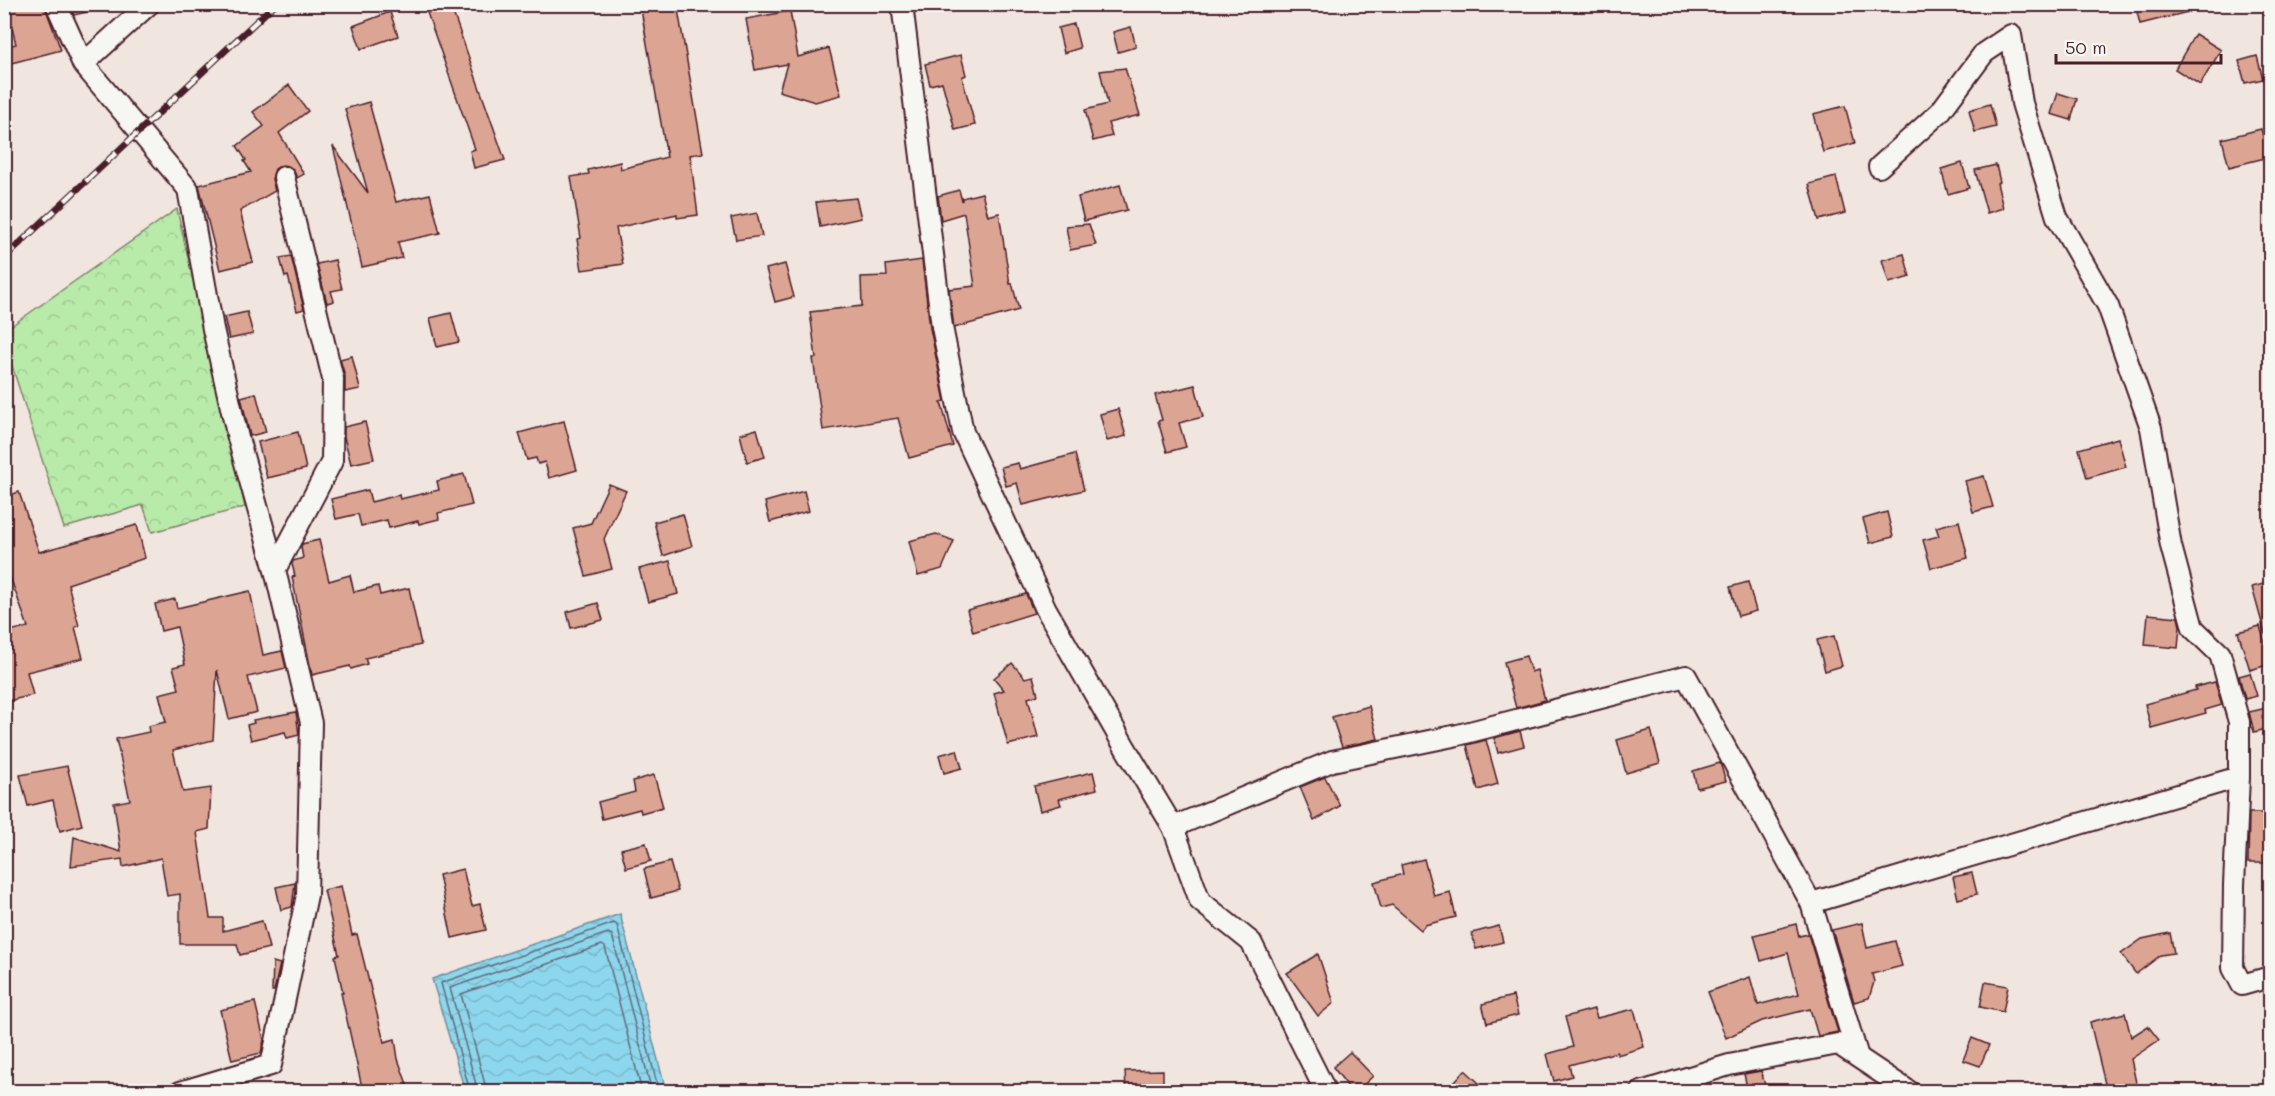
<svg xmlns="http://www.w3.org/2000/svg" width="2275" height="1096" font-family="Mali,sans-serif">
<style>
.park{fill:url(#park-crowns);stroke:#81846a;stroke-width:1.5}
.water{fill:url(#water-waves);stroke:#728d9f;stroke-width:1.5}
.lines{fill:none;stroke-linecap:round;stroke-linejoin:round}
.shore{stroke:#646979;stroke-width:1.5}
.building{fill:#dca593;stroke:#4a1f2b;stroke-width:1.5}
.street-casing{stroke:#4a1f2b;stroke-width:24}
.street{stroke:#f6f6f2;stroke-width:20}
.rail-casing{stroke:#4a1f2b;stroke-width:7}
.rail{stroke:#f6f6f2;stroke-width:4.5;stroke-dasharray:14;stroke-linecap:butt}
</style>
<defs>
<pattern id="park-crowns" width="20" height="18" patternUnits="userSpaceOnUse" patternTransform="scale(1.5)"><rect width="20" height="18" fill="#b8eaaa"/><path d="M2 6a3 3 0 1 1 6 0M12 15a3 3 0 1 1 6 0" fill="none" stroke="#a0c892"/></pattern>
<pattern id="water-waves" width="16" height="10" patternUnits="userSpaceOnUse" patternTransform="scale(1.5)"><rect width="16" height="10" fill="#8cd7ed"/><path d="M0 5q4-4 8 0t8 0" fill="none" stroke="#7ab8cb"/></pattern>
</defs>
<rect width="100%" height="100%" fill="#f1e6df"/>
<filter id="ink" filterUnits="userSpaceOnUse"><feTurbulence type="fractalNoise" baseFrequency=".0167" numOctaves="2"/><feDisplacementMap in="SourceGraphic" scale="12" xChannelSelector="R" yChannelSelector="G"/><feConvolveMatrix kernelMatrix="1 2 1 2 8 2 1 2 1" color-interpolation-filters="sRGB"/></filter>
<g filter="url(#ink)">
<!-- park -->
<path class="park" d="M177 209 245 507 152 532 143 505 64 528 5 344 4 331Z"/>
<!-- water -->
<path class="water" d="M620 914 666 1091H465L432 979Z"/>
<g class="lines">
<!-- shore -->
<g class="shore">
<path d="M470 1092 441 983 614 923 617 925 659 1092"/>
<path d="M478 1092 450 988 608 933 612 935 652 1092"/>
<path d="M487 1092 461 994 602 945 605 947 642 1092"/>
</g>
</g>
<!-- building -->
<g class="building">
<path d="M6 4H44L61 50 4 65V47L16 44Z"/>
<path d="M69 4H91L92 11 74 15Z"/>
<path d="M424 4H450L505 160 474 168 470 151 475 149Z"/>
<path d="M640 4H677L703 153 690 155 698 215 677 218V214L616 228 623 264 582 270 577 239 581 238 571 177 589 174 588 170 620 162 621 169 667 157Z"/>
<path d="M2135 4H2191L2192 11 2140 24Z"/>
<path d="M790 11 798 57 829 48 841 95 815 102 779 91 787 64 755 70 746 19Z"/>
<path d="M390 12 398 36 361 49 353 26Z"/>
<path d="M1074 24 1080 48 1064 53 1058 28Z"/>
<path d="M1131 27 1136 47 1118 52 1113 32Z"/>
<path d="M2195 34 2221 50 2200 85 2175 69Z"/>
<path d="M961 55 966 75 962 77 975 125 955 130 942 82 930 85 925 64Z"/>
<path d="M2257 56 2263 79 2245 83 2239 61Z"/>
<path d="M1125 68 1140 115 1108 123 1112 136 1093 141 1085 110 1108 104 1100 71Z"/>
<path d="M289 85 308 111 279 133 304 174 297 178 293 169 288 166 282 165 275 169 272 179 275 191 240 211 253 262 220 270 199 185 251 172 244 161 246 160 237 146 264 126 253 112Z"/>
<path d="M2058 93 2077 99 2071 120 2051 114Z"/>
<path d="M369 102 396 202 430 194 440 233 398 242 402 258 362 267 333 146 368 193 345 109Z"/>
<path d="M1990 104 1996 127 1975 132 1969 110Z"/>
<path d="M1845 106 1855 143 1823 152 1813 114Z"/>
<path d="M2261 129 2269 157 2229 167 2222 139Z"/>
<path d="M1962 163 1969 188 1948 194 1941 169Z"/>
<path d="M1996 165 2000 182 1997 183 2003 208 1987 213 1975 170Z"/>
<path d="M1836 177 1845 213 1819 220 1809 184Z"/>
<path d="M1120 185 1127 210 1084 221 1078 197Z"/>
<path d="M959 190 962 201V198L982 193 988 216 999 213 1010 284 1012 283 1019 310 954 328 949 289 975 286 964 213 941 220 938 196Z"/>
<path d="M856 198 861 218 820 227 816 202Z"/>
<path d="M757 213 762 236 736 240 731 218Z"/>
<path d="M1089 224 1096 245 1070 250 1066 226Z"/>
<path d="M1904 254 1910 277 1889 283 1882 260Z"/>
<path d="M291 256 304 309 297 311 288 276 285 277 280 258Z"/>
<path d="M335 260 342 289 331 291 334 301 327 303 317 264Z"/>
<path d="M922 260 930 328 945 401 941 402 953 446 909 458 898 418 823 430 813 358H816L810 312 862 306 861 277 887 276 886 265Z"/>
<path d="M785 264 794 297 775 302 766 269Z"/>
<path d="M247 312 253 334 229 339 224 317Z"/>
<path d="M451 313 459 342 437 347 430 318Z"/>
<path d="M352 356 360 389 345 392V376L340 359Z"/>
<path d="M1195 385 1203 417 1179 423 1186 447 1167 452 1158 421 1162 420 1155 395Z"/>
<path d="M256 393 266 432 250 436 241 397Z"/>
<path d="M1118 409 1126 436 1107 441 1100 414Z"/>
<path d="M564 421 577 470 549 478 545 462 538 464 536 458 527 460 519 433Z"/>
<path d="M365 422 374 459 351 464 344 437V427Z"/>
<path d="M757 429 765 457 747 462 740 434Z"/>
<path d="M298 432 306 469 267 478 258 442Z"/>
<path d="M2118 438 2126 467 2087 478 2079 449Z"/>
<path d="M1075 454 1084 490 1023 505 1017 483 1006 486 1001 467 1018 463 1020 469Z"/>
<path d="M464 474 472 505 438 513 439 519 419 524 418 521 389 528 387 520 361 526 358 514 336 519 331 499 368 490 371 502 399 495 400 499 439 490 437 481Z"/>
<path d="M1984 476 1993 507 1973 512 1965 481Z"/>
<path d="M609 484 626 491 604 539 612 569 586 576 573 528 591 523Z"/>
<path d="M804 491 809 511 770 522 765 502Z"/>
<path d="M19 492 39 552 137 525 145 558 68 584 79 626 75 627 83 658 27 672 33 695 4 702V632L28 627 4 560V497Z"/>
<path d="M1887 512 1893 537 1870 543 1863 519Z"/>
<path d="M683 514 692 546 663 556 654 522Z"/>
<path d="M1959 521 1968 558 1931 568 1923 540 1939 536 1936 527Z"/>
<path d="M936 534 954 541 942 569 918 576 909 541Z"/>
<path d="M319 540 329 581 350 575 354 592 378 586 380 595 409 588 421 645 365 658 367 664 351 669 350 666 312 675 292 577 295 576 292 564 293 561 303 558 301 547 302 544Z"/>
<path d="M670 561 678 594 648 602 639 569Z"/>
<path d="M1748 582 1756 611 1738 616 1730 587Z"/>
<path d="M2271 582V634H2265L2252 587Z"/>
<path d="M250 591 263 655 282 651 286 668 248 677 257 712 229 719 217 670 213 740 173 750 183 792 211 788 209 829 197 832 210 918H223V931L262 921 269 948 240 955 237 944H180V894L167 896 161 858 123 867 122 859 71 866 74 837 121 852 114 803 130 800 116 739 149 732 148 726 166 722 159 694 179 689 173 667 185 664 177 627 161 631 155 604 175 599 177 608Z"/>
<path d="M1026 594 1034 613 973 632 967 610Z"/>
<path d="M598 603 603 620 571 628 567 612Z"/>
<path d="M2148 614 2178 617 2180 626 2178 648 2145 645Z"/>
<path d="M2260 626 2271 664 2250 670 2238 632Z"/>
<path d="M1834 636 1842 666 1825 671 1817 640Z"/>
<path d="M1526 656 1531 672 1537 670 1545 700 1516 708 1504 662Z"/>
<path d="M1012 663 1025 678 1033 676 1038 695 1028 698 1038 737 1008 745 994 693 1004 690 994 678Z"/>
<path d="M2250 673 2257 696 2245 699 2239 676Z"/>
<path d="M2215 682 2222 705 2205 710 2206 713 2151 728 2145 704 2196 690 2195 687Z"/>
<path d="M1369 706 1378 739 1342 747 1332 717Z"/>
<path d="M2271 707V728L2254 732 2249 712Z"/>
<path d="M296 712 299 735 287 738 285 732 251 740 247 725 254 723 253 720Z"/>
<path d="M1651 730 1660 763 1626 773 1617 740Z"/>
<path d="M1520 731 1524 746 1498 753 1494 738Z"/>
<path d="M1486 740 1498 784 1478 790 1467 745Z"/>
<path d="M957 750 962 768 944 773 939 755Z"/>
<path d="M1720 763 1726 781 1697 788 1693 771Z"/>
<path d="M67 766 82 825 60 831 53 800 28 806 20 775Z"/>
<path d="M1093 772 1097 789 1059 799 1061 805 1040 811 1034 786Z"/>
<path d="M654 775 663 807 641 813 640 809 602 819 598 802 635 792 633 781Z"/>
<path d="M1325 777 1340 806 1314 821 1300 787Z"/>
<path d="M2249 813H2271V863H2248Z"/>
<path d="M646 843 651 861 626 868 621 849Z"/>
<path d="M1424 859 1434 896 1450 892 1456 917 1425 925 1421 930 1392 905 1381 908 1374 882 1403 874 1401 865Z"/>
<path d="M670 862 678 891 651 898 644 869Z"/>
<path d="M463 869 472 906 480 904 486 930 452 938 439 875Z"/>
<path d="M1972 873 1977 894 1958 899 1953 877Z"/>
<path d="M295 883 292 907 281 910 276 887Z"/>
<path d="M341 886 352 935 357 934 384 1042 395 1039 398 1059 408 1087 395 1092H363L341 993H343L335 956 339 955 324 890Z"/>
<path d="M1862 923 1867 948 1895 941 1902 966 1872 974 1874 982 1869 998 1854 1002 1832 930Z"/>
<path d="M1796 924 1799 936 1808 934 1838 1032 1818 1036 1810 1009 1762 1021 1726 1038 1708 992 1750 977 1758 1005 1799 994 1788 953 1761 961 1754 935Z"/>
<path d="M1499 926 1503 942 1476 949 1472 933Z"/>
<path d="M2170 933 2174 953 2161 955 2136 974 2121 954 2142 939Z"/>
<path d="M1318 954 1334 1003 1318 1016 1287 973Z"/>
<path d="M273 962 280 964 274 991H272Z"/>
<path d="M1985 982 2008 986 2003 1012 1980 1007Z"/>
<path d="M1513 996 1518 1015 1487 1023 1482 1004Z"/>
<path d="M255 1002 264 1040 261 1053 232 1060 220 1010Z"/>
<path d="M1594 1009 1597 1018 1634 1009 1644 1047 1617 1055V1052L1569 1065 1572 1076 1554 1081 1547 1054 1573 1047 1565 1017Z"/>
<path d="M2125 1013 2131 1037 2148 1026 2159 1040 2131 1059 2138 1092H2107L2090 1022Z"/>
<path d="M1972 1038 1989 1045 1980 1066 1963 1060Z"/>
<path d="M1350 1052 1373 1076 1356 1092H1352L1333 1067Z"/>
<path d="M1163 1070V1089L1126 1090 1125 1071Z"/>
<path d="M1465 1070 1479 1083 1470 1092H1445Z"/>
<path d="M1761 1071 1767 1092H1748L1744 1074Z"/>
</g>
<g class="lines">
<defs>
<g id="street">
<path d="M56 4 83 64 188 189 213 329 238 438 275 570 311 723 307 895 271 1065 180 1092"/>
<path d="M902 4 942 327 963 432 1046 609 1126 749 1173 827 1200 901 1251 942 1326 1092"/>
<path d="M83 64 149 4"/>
<path d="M1879 167 1940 112 1984 53 2011 35 2022 103 2057 217 2108 306 2151 428 2171 546 2193 628 2220 654 2239 722V777L2234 885 2233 968 2242 985 2270 977"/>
<path d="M275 570 332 461 333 379 284 177"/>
<path d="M1173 827 1332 761 1458 735 1686 676 1811 903"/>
<path d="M1858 1057 1811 903 2239 777"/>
<path d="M1641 1092 1729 1065 1838 1044 1910 1092"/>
</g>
</defs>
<!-- street casing -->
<use href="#street" class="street-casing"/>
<!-- street -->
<use href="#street" class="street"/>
<defs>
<path id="rail" d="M4 258 275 4"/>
</defs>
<!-- rail casing -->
<use href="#rail" class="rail-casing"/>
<!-- rail -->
<use href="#rail" class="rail"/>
</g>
</g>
<!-- margin -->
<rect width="2275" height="1096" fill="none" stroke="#f6f6f2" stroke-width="24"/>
<rect x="12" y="12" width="2251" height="1072" fill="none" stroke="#4a1f2b" stroke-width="2" filter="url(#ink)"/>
<!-- scale -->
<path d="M2056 54v9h165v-9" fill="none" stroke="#4a1f2b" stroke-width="3"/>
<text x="2065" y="54" font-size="18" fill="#4a1f2b" stroke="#f6f6f2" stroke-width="4.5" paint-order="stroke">50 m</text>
</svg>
